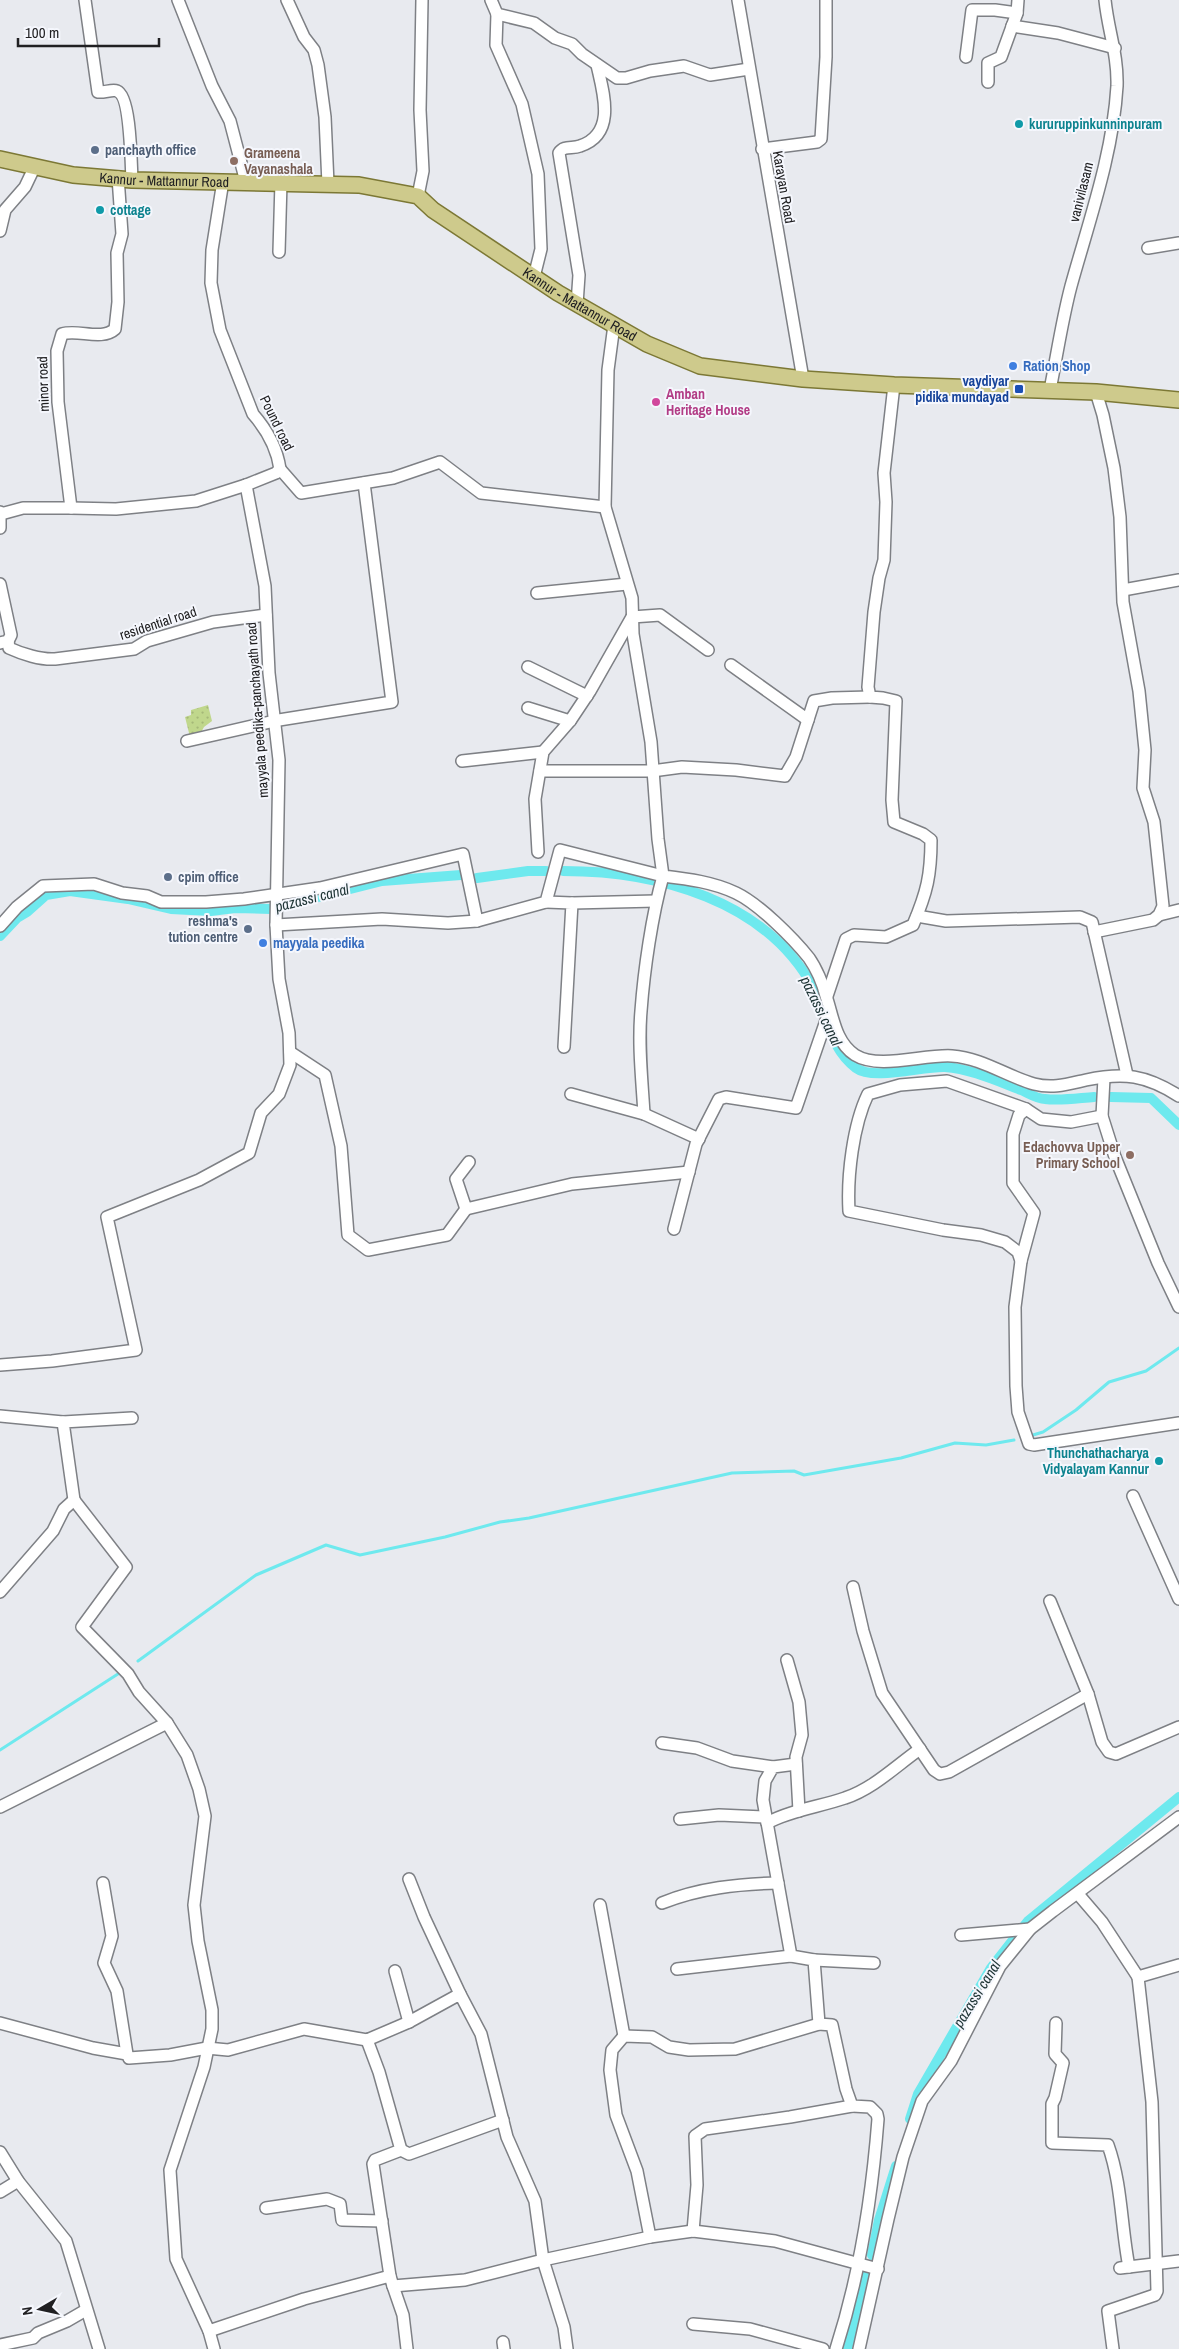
<svg xmlns="http://www.w3.org/2000/svg" width="1179" height="2349" font-family="'Archivo Narrow',sans-serif">
<style>
.grass{fill:url(#grass-dots)}
.lines{fill:none;stroke-linecap:round;stroke-linejoin:round}
.stream{stroke:#6ee9ee;stroke-width:3}
.canal{stroke:#6ee9ee;stroke-width:10}
.minor-casing{stroke:#7e8085;stroke-width:14}
.major-casing{stroke:#7c7835;stroke-width:18}
.minor{stroke:#fff;stroke-width:11}
.major{stroke:#ceca8c;stroke-width:15}
.culture-dot{fill:#0f9aa8;stroke:#f5f7fd;stroke-width:2}
.service-dot{fill:#5c6f8a;stroke:#f5f7fd;stroke-width:2}
.education-dot{fill:#8d6e63;stroke:#f5f7fd;stroke-width:2}
.shop-dot{fill:#3f7fe0;stroke:#f5f7fd;stroke-width:2}
.transit-dot{fill:#1a4fb4;stroke:#f5f7fd;stroke-width:2}
.hotel-dot{fill:#d1479c;stroke:#f5f7fd;stroke-width:2}
.labels{text-anchor:middle;stroke-width:4;stroke-linejoin:round;paint-order:stroke}
.culture-label{font-size:14px;font-weight:bold;fill:#0d838f;stroke:#f5f7fd;text-anchor:start}
.service-label{font-size:14px;font-weight:bold;fill:#4e5e75;stroke:#f5f7fd;text-anchor:start}
.education-label{font-size:14px;font-weight:bold;fill:#785e54;stroke:#f5f7fd;text-anchor:start}
.street-label{font-size:14px;fill:#202022;stroke:#f5f7fd}
.shop-label{font-size:14px;font-weight:bold;fill:#366cbe;stroke:#f5f7fd;text-anchor:start}
.transit-label{font-size:14px;font-weight:bold;fill:#164399;stroke:#f5f7fd;text-anchor:end}
.hotel-label{font-size:14px;font-weight:bold;fill:#b23c85;stroke:#f5f7fd;text-anchor:start}
.water-label{font-size:15px;font-style:italic;fill:#1f3536;stroke:#f5f7fd}
</style>
<defs>
<pattern id="grass-dots" width="8" height="8" patternUnits="userSpaceOnUse" patternTransform="scale(1.25)"><rect width="8" height="8" fill="#c0d78c"/><path d="M2 2h.1M6 6h.1" fill="none" stroke="#a5b878" stroke-width="1.8" stroke-linecap="round"/></pattern>
</defs>
<rect width="100%" height="100%" fill="#e8eaef"/>
<!-- grass -->
<path class="grass" d="M208 705 212 721 204 727 198 738 190 737 185 717 191 715V710Z"/>
<g class="lines">
<!-- stream -->
<g class="stream">
<path d="M1033 1435 1043 1432 1076 1410 1109 1382 1146 1371 1179 1348"/>
<path d="M138 1661 256 1575 326 1545 360 1555 445 1537 500 1522 529 1518 732 1473 794 1471 804 1475 901 1458 955 1443 986 1445 1014 1440"/>
<path d="M0 1750 121 1672"/>
</g>
<!-- canal -->
<g class="canal">
<path d="M563 871C657 871 767 900 814 989 829 1017 828 1046 856 1068 873 1081 923 1066 945 1067 971 1069 997 1081 1021 1090 1028 1093 1037 1099 1045 1099 1061 1101 1079 1098 1094 1097"/>
<path d="M477 878 528 871H546"/>
<path d="M0 936 17 918 27 912 46 895 70 891 128 899 171 909 211 911 235 908 271 909 382 881 461 875"/>
<path d="M1111 1097 1151 1098 1179 1125"/>
<path d="M910 2119 918 2094 991 1968 1028 1921 1179 1797"/>
<path d="M872 2255 879 2220 896 2166"/>
<path d="M847 2349 867 2275"/>
</g>
<defs>
<g id="minor">
<path d="M85 0 98 92C104 93 112 89 117 91 131 96 131 165 132 180"/>
<path d="M178 0 212 86 230 121 246 182"/>
<path d="M287 0 304 37 314 50 318 65 325 117 328 184"/>
<path d="M491 0 497 14 534 23 555 38 572 44 582 54 617 78H626L650 71 684 66 710 75 749 69"/>
<path d="M738 0 803 379"/>
<path d="M497 14 496 45 522 104 538 174 541 249 534 277"/>
<path d="M1012 26 1058 33 1115 48"/>
<path d="M966 57 972 10H995L1017 13"/>
<path d="M988 82V63L1001 57 1017 13 1018 0"/>
<path d="M762 149 817 142 821 139 826 57V0"/>
<path d="M418 196 423 171 420 110 422 0"/>
<path d="M0 231 5 210 25 187 35 166"/>
<path d="M1148 248 1179 243"/>
<path d="M279 252 281 182"/>
<path d="M577 304 579 275 559 153C564 145 572 149 580 146 617 134 603 92 597 65"/>
<path d="M614 325 608 370 605 507 632 598 633 634 651 742 658 839 663 876C688 879 713 882 736 893 759 904 793 938 809 958 816 968 823 984 826 996 833 1016 835 1042 855 1055 879 1070 924 1054 952 1056 982 1058 1006 1076 1034 1084 1053 1089 1068 1084 1086 1080 1124 1072 1146 1075 1179 1096"/>
<path d="M1050 390C1057 355 1062 320 1071 286 1089 221 1113 154 1117 86 1118 55 1108 30 1105 0"/>
<path d="M280 469 301 493 393 478 440 462 481 493 605 507"/>
<path d="M71 508 116 509 196 501 246 485 276 473 280 469C277 448 267 430 253 414L220 330 211 283 212 250 223 181"/>
<path d="M0 512V528"/>
<path d="M1 514 23 508H71L58 402 57 351 62 334C78 329 102 341 115 329L118 302 117 253 122 234 118 177"/>
<path d="M0 584 11 635 8 641 0 643"/>
<path d="M1123 590 1179 580"/>
<path d="M537 593 627 584"/>
<path d="M8 641 9 648C22 654 41 660 55 659L134 649 147 641 213 622 266 615"/>
<path d="M731 665 808 720"/>
<path d="M528 667 587 696"/>
<path d="M528 708 570 721"/>
<path d="M187 741 279 720 392 702 364 483"/>
<path d="M462 761 543 752"/>
<path d="M540 771H652L682 767 736 770 785 776 796 757 814 701 832 698 870 697"/>
<path d="M538 852 535 799 543 752 570 721 590 691 632 617 660 615 708 650"/>
<path d="M546 902 572 903 564 1047"/>
<path d="M572 903 656 901"/>
<path d="M1159 915 1179 910"/>
<path d="M917 916 946 921 1080 917 1092 922 1127 1075"/>
<path d="M276 925 382 919 448 923 477 921"/>
<path d="M0 926 17 907 43 886 94 884 122 893 147 896 161 902H206L244 899 320 888 463 854 477 921 546 902 560 850 663 876C652 915 644 970 641 1011 638 1045 642 1080 644 1114"/>
<path d="M1094 932 1153 920 1159 915 1163 906 1154 822 1143 788 1145 750 1139 691 1123 602 1120 517 1114 468 1103 415 1096 392"/>
<path d="M827 996 846 939 854 935 886 937 913 925C927 892 931 875 931 840L923 834 894 822 892 800 896 701 883 698 870 697 868 687 874 612 879 578 884 560 886 502 884 473 894 385"/>
<path d="M290 1052 325 1075 341 1146 348 1235 368 1250 447 1235 466 1209"/>
<path d="M1104 1078 1102 1116 1115 1157 1158 1263 1179 1307"/>
<path d="M571 1094 644 1114 699 1139"/>
<path d="M1102 1116 1071 1122 1041 1119 1026 1109 947 1081 900 1085 868 1094C853 1125 847 1176 849 1211L943 1230 981 1235 1005 1242 1018 1252 1021 1261 1015 1307 1016 1386 1018 1412 1029 1444 1034 1445 1179 1423"/>
<path d="M469 1162 456 1179 466 1209 572 1184 689 1172"/>
<path d="M674 1229 696 1144 719 1099 726 1097 796 1108 829 1012"/>
<path d="M1021 1261 1034 1213 1013 1183V1134L1019 1115 1026 1109"/>
<path d="M0 1365 52 1361 136 1350 107 1217 199 1180 249 1153 261 1113 279 1094 290 1065 289 1033 279 979 276 925 279 760 269 673 265 586 246 485"/>
<path d="M0 1416 63 1422"/>
<path d="M1133 1496 1179 1599"/>
<path d="M74 1500 126 1567 82 1627 128 1674 139 1692 167 1723 187 1755 199 1789 205 1816 194 1905 198 1941 212 2010V2029L204 2067 170 2170 176 2259 209 2331 214 2349"/>
<path d="M74 1500 63 1422 132 1418"/>
<path d="M853 1587 863 1631 882 1693 934 1770 940 1774 949 1772 1088 1694"/>
<path d="M0 1592 53 1531 64 1509 74 1500"/>
<path d="M1050 1601 1088 1694 1102 1742 1109 1752 1116 1754 1179 1727"/>
<path d="M787 1660 799 1702 802 1735 796 1757 799 1811"/>
<path d="M662 1743 697 1748 732 1761 773 1767"/>
<path d="M796 1764 773 1767 765 1781 763 1800 791 1956 814 1960 819 2024 832 2025 846 2089 852 2106 870 2107 877 2114 878 2119C872 2197 860 2274 836 2349"/>
<path d="M0 1807 167 1723"/>
<path d="M680 1819 719 1815 765 1817"/>
<path d="M767 1823C791 1810 819 1807 845 1798 873 1789 897 1765 920 1749"/>
<path d="M409 1879 424 1917 460 1994"/>
<path d="M103 1883 112 1936 104 1963 117 1991 127 2054"/>
<path d="M1078 1894 1102 1922 1138 1977"/>
<path d="M662 1903C699 1888 738 1884 778 1883"/>
<path d="M600 1905 624 2036"/>
<path d="M961 1935 1030 1929"/>
<path d="M814 1960 874 1963"/>
<path d="M677 1969 791 1956"/>
<path d="M395 1971 409 2022"/>
<path d="M0 2023 93 2048 127 2054 129 2058 170 2055 207 2048 228 2050 304 2029 367 2040 409 2022 460 1994 481 2034 507 2137 535 2201 543 2260 564 2327 567 2349"/>
<path d="M1056 2023 1055 2054 1063 2063 1055 2098 1052 2104V2143L1108 2145C1122 2184 1121 2227 1129 2267"/>
<path d="M367 2040 379 2072 401 2150 375 2160 373 2164 390 2276"/>
<path d="M401 2150 409 2154 503 2120"/>
<path d="M0 2152 18 2181 66 2241 99 2349"/>
<path d="M0 2192 18 2181"/>
<path d="M266 2208 327 2199 340 2204 342 2220 382 2221"/>
<path d="M693 2231 697 2185 695 2136 705 2129 790 2117 852 2106"/>
<path d="M650 2237 637 2171 616 2115 610 2070 612 2050 624 2036 652 2037 669 2047 689 2050 735 2049 819 2024"/>
<path d="M1120 2268 1179 2261"/>
<path d="M393 2286 403 2315 407 2349"/>
<path d="M693 2324 750 2329 823 2349"/>
<path d="M209 2331 304 2299 390 2276 393 2286 465 2280 543 2260 650 2237 693 2231 775 2241 878 2269"/>
<path d="M503 2342 504 2349"/>
<path d="M0 2345 33 2338 38 2333 67 2321 86 2310"/>
<path d="M859 2349 888 2219 903 2157 922 2101 951 2061 1000 1966 1030 1929 1053 1911 1179 1817"/>
<path d="M1113 2349 1108 2311 1155 2295 1157 2291 1152 2102 1138 1977 1179 1965"/>
</g>
<g id="major">
<path id="s1" d="M0 159 73 175 132 180 359 185 418 196 433 210 558 293 647 344 700 366 803 379 894 385 1096 392 1179 400"/>
</g>
</defs>
<!-- minor casing -->
<use href="#minor" class="minor-casing"/>
<!-- major casing -->
<use href="#major" class="major-casing"/>
<!-- minor -->
<use href="#minor" class="minor"/>
<!-- major -->
<use href="#major" class="major"/>
</g>
<!-- markers -->
<g class="culture-dot">
<circle cx="1019" cy="124" r="5"/>
<circle cx="100" cy="210" r="5"/>
<circle cx="1159" cy="1461" r="5"/>
</g>
<g class="service-dot">
<circle cx="95" cy="150" r="5"/>
<circle cx="168" cy="877" r="5"/>
<circle cx="248" cy="929" r="5"/>
</g>
<g class="education-dot">
<circle cx="234" cy="161" r="5"/>
<circle cx="1130" cy="1155" r="5"/>
</g>
<g class="shop-dot">
<circle cx="1013" cy="366" r="5"/>
<circle cx="263" cy="943" r="5"/>
</g>
<rect class="transit-dot" x="1014" y="384" width="10" height="10" rx="2.5"/>
<circle class="hotel-dot" cx="656" cy="402" r="5"/>
<g class="labels">
<!-- culture labels -->
<g class="culture-label">
<text x="1029" y="129">kururuppinkunninpuram</text>
<text x="110" y="215">cottage</text>
<text x="1149" y="1458" text-anchor="end">Thunchathacharya<tspan x="1149" dy="16">Vidyalayam Kannur</tspan></text>
</g>
<!-- service labels -->
<g class="service-label">
<text x="105" y="155">panchayth office</text>
<text x="178" y="882">cpim office</text>
<text x="238" y="926" text-anchor="end">reshma's<tspan x="238" dy="16">tution centre</tspan></text>
</g>
<!-- education labels -->
<g class="education-label">
<text x="244" y="158">Grameena<tspan x="244" dy="16">Vayanashala</tspan></text>
<text x="1120" y="1152" text-anchor="end">Edachovva Upper<tspan x="1120" dy="16">Primary School</tspan></text>
</g>
<!-- street labels -->
<g class="street-label">
<text dy="5" stroke="none"><textPath href="#s1" startOffset="166">Kannur - Mattannur Road</textPath></text>
<text transform="translate(784 187) rotate(80)" y="5">Karayan Road</text>
<text transform="translate(1081 192) rotate(-76)" y="5">vanivilasam</text>
<text dy="5" stroke="none"><textPath href="#s1" startOffset="616">Kannur - Mattannur Road</textPath></text>
<text transform="translate(43 384) rotate(-92)" y="5">minor road</text>
<text transform="translate(277 423) rotate(64)" y="5">Pound road</text>
<text transform="translate(158 623) rotate(-18)" y="5">residential road</text>
<text transform="translate(257 710) rotate(-94)" y="5">mayyala peedika-panchayath road</text>
</g>
<!-- shop labels -->
<g class="shop-label">
<text x="1023" y="371">Ration Shop</text>
<text x="273" y="948">mayyala peedika</text>
</g>
<!-- transit labels -->
<g class="transit-label">
<text x="1009" y="386">vaydiyar<tspan x="1009" dy="16">pidika mundayad</tspan></text>
</g>
<!-- hotel labels -->
<g class="hotel-label">
<text x="666" y="399">Amban<tspan x="666" dy="16">Heritage House</tspan></text>
</g>
<!-- water labels -->
<g class="water-label">
<text transform="translate(312 898) rotate(-14)" y="5">pazassi canal</text>
<text transform="translate(821 1011) rotate(64)" y="5">pazassi canal</text>
<text transform="translate(977 1994) rotate(-58)" y="5">pazassi canal</text>
</g>
</g>
<!-- north arrow -->
<g transform="translate(40 2309) rotate(261)" stroke="#f5f7fd" stroke-width="4" paint-order="stroke">
<path d="M0-4L9 19L0 12L-9 19Z" fill="#202022"/>
<text y="-8" font-size="14" font-weight="bold" text-anchor="middle" fill="#202022">N</text>
</g>
<!-- scale -->
<path d="M18 38v8h141v-8" fill="none" stroke="#202022" stroke-width="2.5"/>
<text x="25" y="38" font-size="15" fill="#202022" stroke="#f5f7fd" stroke-width="4" paint-order="stroke">100 m</text>
</svg>
